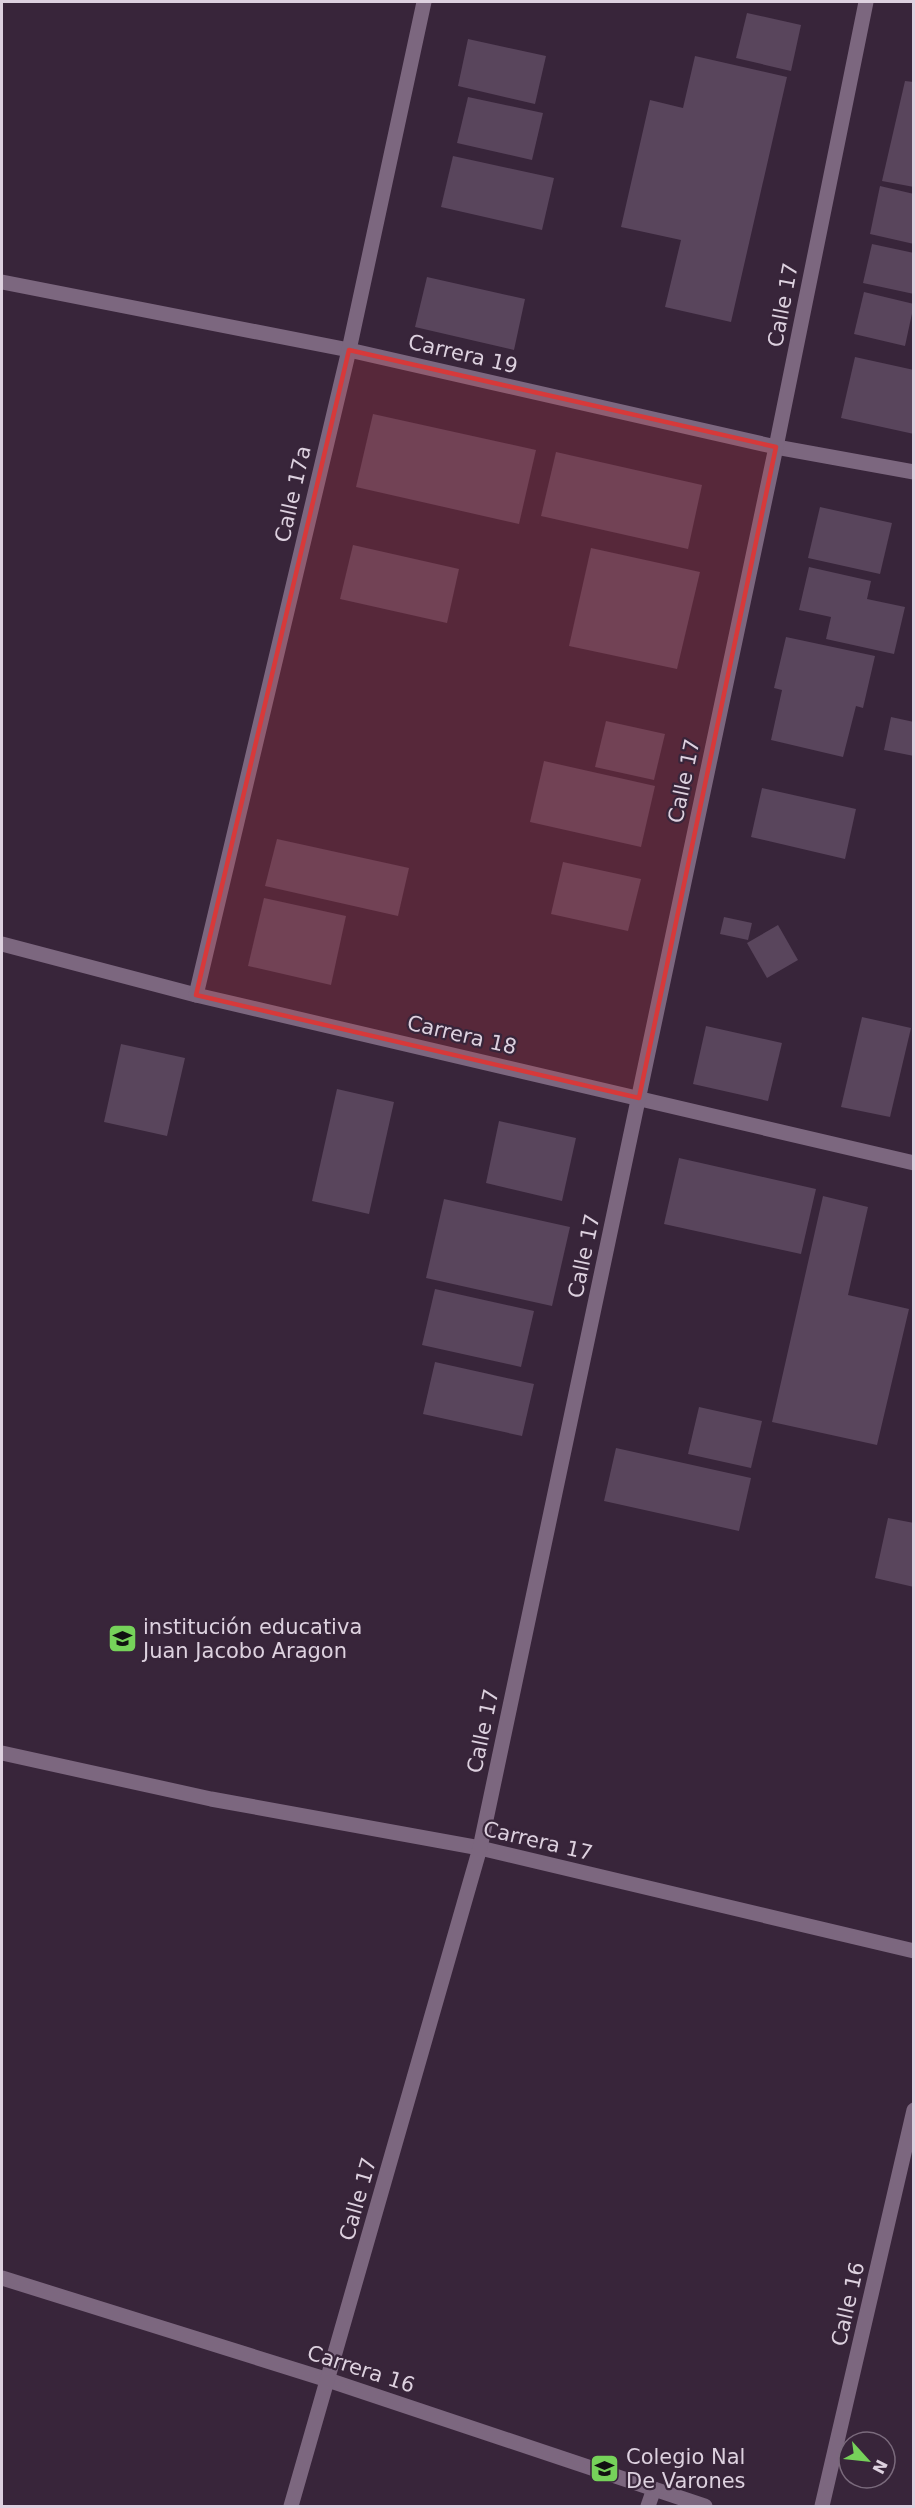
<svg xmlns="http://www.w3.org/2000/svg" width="915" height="2508" font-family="'DejaVu Sans',sans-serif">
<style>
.building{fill:#59455c}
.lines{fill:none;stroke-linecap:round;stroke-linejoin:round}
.minor{stroke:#7c677f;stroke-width:15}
.marked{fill:#d7393a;fill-opacity:0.2;stroke:#d7393a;stroke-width:4.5;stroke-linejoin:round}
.labels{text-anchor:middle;stroke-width:4.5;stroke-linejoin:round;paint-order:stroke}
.street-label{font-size:21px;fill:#ddd1df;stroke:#38253a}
.poi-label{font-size:21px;fill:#ddd1df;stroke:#38253a;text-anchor:start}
</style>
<rect width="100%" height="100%" fill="#38253a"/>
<!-- building -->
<g class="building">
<path d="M747 13 801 25 791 71 736 58Z"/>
<path d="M468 39 546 56 535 104 458 86Z"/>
<path d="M695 56 787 77 731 322 665 307 681 240 621 227 650 100 683 108Z"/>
<path d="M905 81 914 82V187L882 181Z"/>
<path d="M468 97 543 113 532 160 457 143Z"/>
<path d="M453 156 554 178 542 230 441 207Z"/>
<path d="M880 186 914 194V244L870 234Z"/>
<path d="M872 244 914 253V294L863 283Z"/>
<path d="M427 277 525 299 514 350 415 327Z"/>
<path d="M864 292 914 304 905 346 854 334Z"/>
<path d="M855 357 914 370V434L841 418Z"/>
<path d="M373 414 536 450 519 524 356 487Z"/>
<path d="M556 452 702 485 688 549 541 516Z"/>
<path d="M820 507 892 523 880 574 808 558Z"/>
<path d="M353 545 459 569 447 623 340 599Z"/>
<path d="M591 548 700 572 677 669 569 646Z"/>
<path d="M809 567 871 581 867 599 905 607 894 654 826 639 831 617 799 610Z"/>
<path d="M786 637 875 656 863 708 856 706 843 757 771 740 782 690 774 688Z"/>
<path d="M891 717 914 722V756L884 750Z"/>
<path d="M606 721 665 734 654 780 595 767Z"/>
<path d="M544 761 655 786 641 847 530 822Z"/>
<path d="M762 788 856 809 845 859 751 837Z"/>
<path d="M277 839 409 868 398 916 265 886Z"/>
<path d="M563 862 641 879 628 931 551 914Z"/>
<path d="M264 898 346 916 331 985 248 966Z"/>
<path d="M724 917 752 923 748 940 720 934Z"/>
<path d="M778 925 798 960 767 978 747 943Z"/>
<path d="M862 1017 911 1028 890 1117 841 1107Z"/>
<path d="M706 1026 782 1043 768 1101 693 1084Z"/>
<path d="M121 1044 185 1058 167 1136 104 1122Z"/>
<path d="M337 1089 394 1102 369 1214 312 1201Z"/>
<path d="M499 1121 576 1138 562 1201 486 1183Z"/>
<path d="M679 1158 816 1189 801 1254 664 1224Z"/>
<path d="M823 1196 868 1207 848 1295 909 1309 877 1445 772 1422Z"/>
<path d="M444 1199 570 1227 552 1306 426 1278Z"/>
<path d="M435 1289 534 1311 521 1367 422 1345Z"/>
<path d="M435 1362 534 1384 522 1436 423 1414Z"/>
<path d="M699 1407 762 1421 751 1468 688 1454Z"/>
<path d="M616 1448 751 1478 739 1531 604 1501Z"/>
<path d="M888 1518 914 1523V1587L875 1578Z"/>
</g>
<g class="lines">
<!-- minor -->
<g class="minor">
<path d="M2 282 349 350 776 447 914 472"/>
<path d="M2 944 196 995 914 1163"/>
<path d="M196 995 349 350 424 2"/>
<path d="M2 1753 211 1799 480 1848 914 1951"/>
<path d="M2 2278 328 2380 705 2506"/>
<path d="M291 2506 480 1848 776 447 866 2"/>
<path d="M648 2506 654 2489"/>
<path d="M822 2506 914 2110"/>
</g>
</g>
<!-- marked area -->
<path class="marked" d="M349 350 776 447 639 1098 196 995Z"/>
<!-- icons -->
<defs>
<symbol id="school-square" viewBox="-11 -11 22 22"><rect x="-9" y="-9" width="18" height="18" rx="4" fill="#76d25a" stroke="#38253a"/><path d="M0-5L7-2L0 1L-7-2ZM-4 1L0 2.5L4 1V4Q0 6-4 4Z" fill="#111"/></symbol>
</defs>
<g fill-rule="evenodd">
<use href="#school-square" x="106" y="1622" width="33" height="33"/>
<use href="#school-square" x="588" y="2452" width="33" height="33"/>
</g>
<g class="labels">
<!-- street labels -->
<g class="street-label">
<text transform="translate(783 305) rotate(-79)" y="7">Calle 17</text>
<text transform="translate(463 354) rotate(13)" y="7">Carrera 19</text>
<text transform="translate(293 494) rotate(-77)" y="7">Calle 17a</text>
<text transform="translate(684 781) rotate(-78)" y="7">Calle 17</text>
<text transform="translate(462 1035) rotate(13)" y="7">Carrera 18</text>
<text transform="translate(584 1256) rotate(-78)" y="7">Calle 17</text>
<text transform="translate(483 1731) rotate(-78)" y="7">Calle 17</text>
<text transform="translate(538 1841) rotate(13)" y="7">Carrera 17</text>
<text transform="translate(358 2199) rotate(-74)" y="7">Calle 17</text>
<text transform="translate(848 2304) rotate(-77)" y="7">Calle 16</text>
<text transform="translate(361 2369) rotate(18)" y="7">Carrera 16</text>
</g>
<!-- poi labels -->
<g class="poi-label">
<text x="143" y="1634">institución educativa<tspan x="143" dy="24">Juan Jacobo Aragon</tspan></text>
<text x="626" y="2464">Colegio Nal<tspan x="626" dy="24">De Varones</tspan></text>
</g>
</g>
<!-- border -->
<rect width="915" height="2508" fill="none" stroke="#ddd1df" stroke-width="6"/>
<!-- north arrow -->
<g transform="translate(867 2460) rotate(117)"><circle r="28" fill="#38253a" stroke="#7a6a7c" stroke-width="1.5"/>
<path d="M0-4.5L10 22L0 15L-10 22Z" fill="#76d25a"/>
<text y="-9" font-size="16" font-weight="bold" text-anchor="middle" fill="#ddd1df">N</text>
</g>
</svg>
